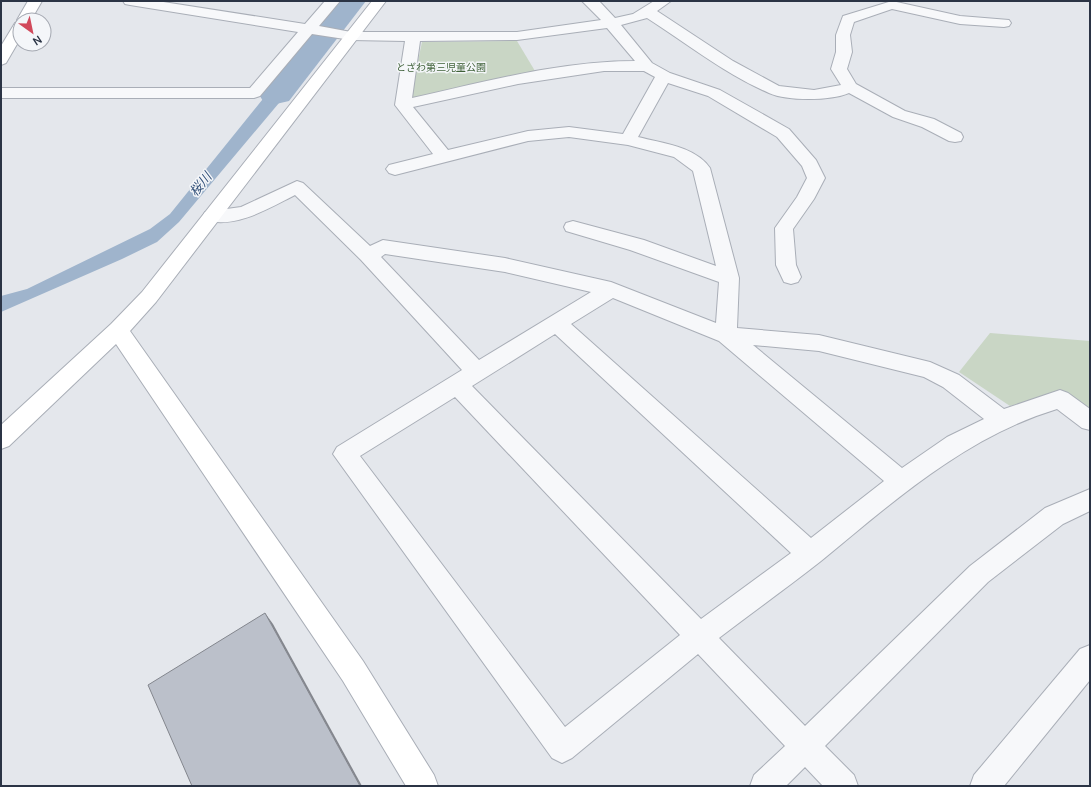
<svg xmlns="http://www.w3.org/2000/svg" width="1091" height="787" font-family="Manrope,'Noto Sans JP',sans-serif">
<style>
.green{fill:#c9d6c5}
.water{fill:#9fb4cc}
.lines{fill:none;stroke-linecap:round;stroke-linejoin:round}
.river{fill:#9fb4cc;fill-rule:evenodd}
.street-casing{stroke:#a9aeb7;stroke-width:2}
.secondary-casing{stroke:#a9aeb7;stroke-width:2}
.street{fill:#f7f8fa;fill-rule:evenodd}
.secondary{fill:#fff;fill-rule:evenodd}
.shaded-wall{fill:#83868d}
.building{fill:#bbc0ca;stroke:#83868d}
.labels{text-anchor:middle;stroke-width:3;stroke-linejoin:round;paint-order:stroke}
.far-park-label{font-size:10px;fill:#3f6138;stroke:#f4f6f9}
.water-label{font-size:13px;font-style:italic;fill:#34527a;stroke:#f4f6f9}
</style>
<rect width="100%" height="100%" fill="#e4e7ec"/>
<!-- green -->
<g class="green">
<path d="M517 41 535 71 410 99 422 42Z"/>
<path d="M990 333 1090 341V410L1061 391 1010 406 959 372Z"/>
</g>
<!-- water -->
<g class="water">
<path d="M344 1H357L335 28 324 26Z"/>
<path d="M312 38 331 41 179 222 157 242 122 259 1 312V296L27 289 150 229 170 214Z"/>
</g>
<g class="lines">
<!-- river -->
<path class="river" d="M333 1H366L289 101 276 104 263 101 258 93 263 85Z"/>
<defs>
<g id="street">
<path d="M123 1H157L305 24 325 1H340L319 26 351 32H517L601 20 582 1H599L615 18 633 14 654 1H671L657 11 733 61 779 86 814 90 841 85 831 69 836 52V35L843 16 892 1 960 16 1009 20 1011 23 1009 26 1004 27 960 24 892 9 854 22 850 35 852 52 847 69 856 84 905 111 934 119 961 133 963 137 961 141 955 142 949 141 922 127 893 117 849 93C830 101 787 101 769 93 725 74 686 43 647 18L621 25 652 63 670 73 720 90 789 129 816 160 825 178 814 199 793 229 796 265 801 277 798 282 791 284 784 282 776 265 775 228 797 197 807 178 802 166 777 137 708 96 668 83 638 137C661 143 695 146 710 168L739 278 737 328 819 335 930 362 959 375 1004 409 1060 390 1068 393 1090 409V430L1082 428 1057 409C965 437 894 501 821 561 788 587 753 612 719 638L805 726 970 566 1045 508 1090 489V511L1063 524 988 582 825 746 854 775 858 786H823L805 767 786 786H750L754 775 785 746 698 654 572 758 562 763 552 758 333 454 337 447 462 370 361 260 295 195C269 208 236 229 205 220L203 216 205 212 241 207 297 181 303 183 370 246 383 240 505 258 611 282 716 323 719 282 630 250 566 231 564 227 566 223 573 221 644 240 716 266 693 171 674 157 628 145 569 137 528 141 395 175 389 173 386 169 389 165 433 154 395 105 405 41 351 40 312 34 260 96 254 98H1V88H250L298 32 130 5 125 4ZM607 28 635 61C560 61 485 82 412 98L420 41 517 40ZM604 71H644L655 77 623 134 569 127 528 131 448 150 413 107 518 84ZM385 254 505 272 591 292 479 360 381 257ZM613 298 719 341 884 481 811 538 571 324ZM555 334 791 553 701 619 472 386ZM753 345 819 351 924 377 943 387 984 419 947 437 902 468ZM455 397 680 635 565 727 360 456Z"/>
<path d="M1090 645V680L1004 786H970L974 775 1080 649Z"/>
</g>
<g id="secondary">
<path d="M28 1H42L31 20H20V39L6 63 1 65V46L15 23 18 22 17 20Z"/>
<path d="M372 1H386L156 302 130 331 363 661 434 775 438 786H406L343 681 116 344 9 446 1 449V425L111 324 142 292Z"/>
</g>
</defs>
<!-- street casing -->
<use href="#street" class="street-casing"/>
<!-- secondary casing -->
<use href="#secondary" class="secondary-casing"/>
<!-- street -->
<use href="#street" class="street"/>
<!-- secondary -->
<use href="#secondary" class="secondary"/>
</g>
<!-- shaded-wall -->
<path class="shaded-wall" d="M265 613 273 624 362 786H360Z"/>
<!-- building -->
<path class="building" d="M265 613 360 786H192L148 685Z"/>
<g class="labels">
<!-- far-park labels -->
<g class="far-park-label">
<text x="441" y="71">とざわ第三児童公園</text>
</g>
<!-- water labels -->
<g class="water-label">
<text transform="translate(200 184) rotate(-51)" y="5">桜川</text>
</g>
</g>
<!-- border -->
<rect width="1091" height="787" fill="none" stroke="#2b3445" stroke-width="4"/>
<!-- north arrow -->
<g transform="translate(32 32) rotate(147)"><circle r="19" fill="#f4f6f9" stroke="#a4a8b1"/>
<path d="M0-3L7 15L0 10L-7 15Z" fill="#d1495b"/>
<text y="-6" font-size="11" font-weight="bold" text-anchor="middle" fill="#2b3445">N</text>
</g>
</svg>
